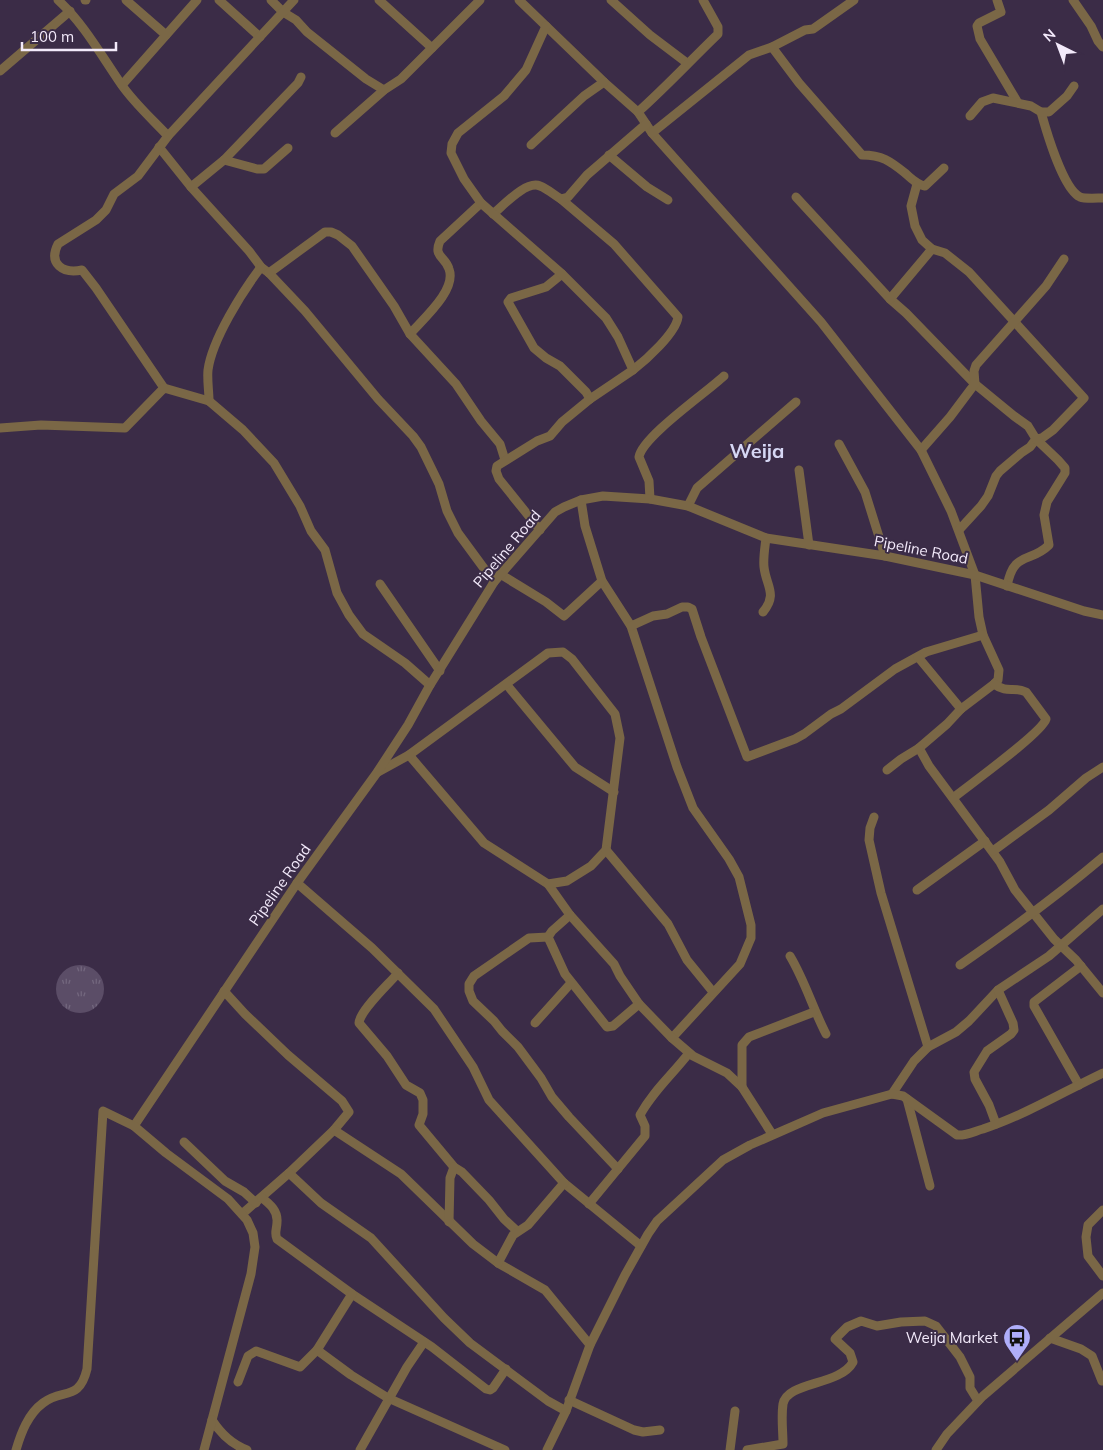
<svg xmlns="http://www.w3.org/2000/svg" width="1103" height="1450" font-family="Mulish,sans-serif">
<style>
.grass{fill:url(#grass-tufts)}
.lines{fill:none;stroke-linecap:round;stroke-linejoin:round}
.minor{stroke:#7a6746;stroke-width:9}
.labels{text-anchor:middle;stroke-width:4;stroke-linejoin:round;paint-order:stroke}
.street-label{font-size:15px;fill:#f3eafb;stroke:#3b2c47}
.poi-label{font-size:15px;fill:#f3eafb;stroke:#3b2c47;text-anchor:end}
.district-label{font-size:20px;font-weight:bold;fill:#d6d7f4;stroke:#3b2c47}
</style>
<defs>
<pattern id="grass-tufts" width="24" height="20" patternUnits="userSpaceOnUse" patternTransform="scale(1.25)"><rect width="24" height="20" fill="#5b4d67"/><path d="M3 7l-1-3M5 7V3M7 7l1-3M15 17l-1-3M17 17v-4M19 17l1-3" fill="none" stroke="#73677e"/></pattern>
</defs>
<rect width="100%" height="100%" fill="#3b2c47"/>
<!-- grass -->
<circle class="grass" cx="80" cy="989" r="24"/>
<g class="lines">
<!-- minor -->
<g class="minor">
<path d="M58 0C84 24 101 55 121 84 134 103 152 119 168 136"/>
<path d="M85 0H86"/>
<path d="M126 0 166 35"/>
<path d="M219 0 260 37"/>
<path d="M271 0 283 12 296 20 307 32 366 79 384 90"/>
<path d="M379 0 432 48"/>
<path d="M519 0 604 82 638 112 652 133 821 322 921 450 951 511 975 575 979 617 983 635 999 670 998 680 994 684 961 709 947 724 919 748 929 766 1000 862 1015 890 1054 939 1076 960 1103 993"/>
<path d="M611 0 650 35 687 63"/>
<path d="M997 0 1001 12 979 23 977 26 980 39 1018 103"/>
<path d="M1073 0 1091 26 1098 41 1103 47"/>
<path d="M772 47 799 83 862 155C882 155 890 161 905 173 912 179 916 184 925 186L944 168"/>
<path d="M0 71 70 11"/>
<path d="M122 85 197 0"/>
<path d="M638 112C666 87 691 60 718 34V27L703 0"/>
<path d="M1041 112C1046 130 1063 189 1080 197 1085 199 1097 198 1103 198"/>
<path d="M970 116 982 102 993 98 1031 106 1041 112H1049L1067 96 1074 86"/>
<path d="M335 133 384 90 401 79 480 0"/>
<path d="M652 133 749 55 772 47 805 30 813 29 854 0"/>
<path d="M531 145 584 96 604 82"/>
<path d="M159 147 191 187 249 251 261 267 269 273 305 311 378 399 413 436 421 447 439 484 447 511 458 533 494 582"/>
<path d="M609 155 647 187 668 200"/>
<path d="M224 160 257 169H264L288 148"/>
<path d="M917 184 911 206 915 226 922 240 932 249 945 253 969 272 1084 398 1053 430 1042 438 1036 439 1030 447 1021 453 1000 471 996 476 988 496 981 506 959 530"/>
<path d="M191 187 224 160 298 83 301 77"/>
<path d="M796 197 890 299 906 313 975 384 1014 416 1028 426 1036 439 1058 460 1065 468V473L1047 502 1044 515 1049 545C1030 564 1014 550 1007 586"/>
<path d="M561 199 614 244 678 317C676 333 646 360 633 370"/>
<path d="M493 214C503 206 526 180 540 186 548 189 554 195 561 199L568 197 587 175 646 124"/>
<path d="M269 273 325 232H331L338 235 352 246 394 306 410 334 456 384 481 421 500 444 505 460"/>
<path d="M562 274 546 287 511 298 508 302 534 348 546 358 560 366 586 392 590 399"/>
<path d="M890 299 932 249"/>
<path d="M410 334C423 319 457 290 449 269 445 256 433 257 440 241L481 203"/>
<path d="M164 388 96 288 82 270C63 274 48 264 58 244L96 220 106 210 114 194 138 176 168 136 294 0"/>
<path d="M209 401C209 391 207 380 208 370 212 340 242 292 261 267"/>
<path d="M0 428 41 425 125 428 164 388 209 401 243 430 274 463 300 506 311 531 325 550 337 593 349 615 363 634 405 663 430 685"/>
<path d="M839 444 865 492 885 556"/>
<path d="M921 450 950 417 971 389 975 384 974 371 976 365 1046 286 1064 259"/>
<path d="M799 470 809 545"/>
<path d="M650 499 649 481 639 457C642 437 707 392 724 376"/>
<path d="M581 500 585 526 602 581 631 626 677 767 693 808 729 859 739 877 751 925V938L740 964 672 1038"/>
<path d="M688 506 697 488 796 402"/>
<path d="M540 530 499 479 496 471 497 466 537 441 550 436 562 422 590 399 633 370 618 337 606 318 562 274 481 203 464 179 451 153 452 144 458 133 504 96 526 70 546 26"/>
<path d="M500 574 546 602 564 616 602 581"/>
<path d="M380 584 440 671"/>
<path d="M763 612C778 594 766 586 764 567 763 558 765 547 766 538"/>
<path d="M631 626 653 616 667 614 682 607H688L692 609 701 637 747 757 795 739 804 734 831 714 841 709 895 669 926 652 983 635"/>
<path d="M918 657 961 709"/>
<path d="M507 685 575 767 614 792"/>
<path d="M409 755 484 843 548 884 570 915 614 964 620 976 639 1004 672 1038 693 1056 727 1073 742 1087 772 1134"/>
<path d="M887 770 901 759 919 748"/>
<path d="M378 772 409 755 548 653 563 652 572 659 615 714 620 738 606 850 591 866 567 881 548 884"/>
<path d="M953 798C969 785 1042 733 1046 719L1026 692C1013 686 1008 694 994 684"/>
<path d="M874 817 870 828 869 840 881 893 928 1047 914 1061 892 1094"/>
<path d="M606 850 668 924 687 960 713 992"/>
<path d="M993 851 1049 810 1086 778 1103 767"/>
<path d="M297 883 372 948 434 1009 473 1067 489 1100 564 1183 641 1246"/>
<path d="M917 890 985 841"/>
<path d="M570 915 552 931 548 937 565 974 607 1027 613 1026 639 1004"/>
<path d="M548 937 529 938 474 976 469 984V991L473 1001 494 1021 502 1031 518 1047 541 1078 552 1097 569 1117 618 1169"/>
<path d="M790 956C805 981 813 1009 826 1034"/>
<path d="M960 965C1009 931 1057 896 1103 857"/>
<path d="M398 973C389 984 360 1010 359 1023L387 1056 406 1085 420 1093 423 1100V1114L419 1125 454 1167 462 1172 489 1200 504 1219 517 1231"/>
<path d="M224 991 245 1014 288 1055 342 1101 349 1112 334 1130 289 1173 242 1214"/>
<path d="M535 1023 571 983"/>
<path d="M928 1047 956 1032 969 1021 998 990 1049 956 1103 909"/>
<path d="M1079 1085 1034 1006V1002L1081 966"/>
<path d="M742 1087V1045L749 1037 814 1012"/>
<path d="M907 1099 930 1186"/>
<path d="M996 1124 989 1105 975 1079 974 1072 987 1051 1011 1034 1014 1030 1013 1023 998 990"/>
<path d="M134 1126 297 883 376 774 408 725 430 685 494 582 555 512 564 507 581 500 603 496 650 499 688 506 766 538 885 556 975 575 1084 611 1103 615"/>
<path d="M334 1130 401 1174 473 1244 498 1263 545 1290 590 1345"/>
<path d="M184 1142 225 1181 244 1192 256 1203"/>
<path d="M289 1173 321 1203 371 1238 444 1318 470 1343 548 1401 566 1411"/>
<path d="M262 1198C270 1204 278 1211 277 1222 277 1229 274 1233 277 1239L352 1294 432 1347 486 1389 490 1390 493 1388 506 1369"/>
<path d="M589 1204 645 1136V1126L640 1115C653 1091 672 1075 689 1053"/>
<path d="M1103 1210 1088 1225 1086 1237 1088 1256 1103 1276"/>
<path d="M449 1222 450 1178 454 1167"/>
<path d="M498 1263 513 1235 528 1225 564 1183"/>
<path d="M1050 1338 1081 1349 1092 1356 1102 1381"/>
<path d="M317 1350 351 1375 388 1398 505 1450"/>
<path d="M238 1382 248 1356 256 1351 300 1367 317 1350 352 1294"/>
<path d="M569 1400 634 1430 643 1432 660 1430"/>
<path d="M16 1450C21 1433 28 1414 43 1403 63 1388 79 1402 87 1369L103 1111 134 1126 166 1153 228 1199 247 1220 253 1233 255 1247 251 1274 212 1420C221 1434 231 1444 247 1450"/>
<path d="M204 1450 212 1420"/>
<path d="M360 1450 407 1367 424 1342"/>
<path d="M547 1450 566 1411 590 1345 625 1275 648 1234 657 1221 723 1160 750 1145 823 1113 892 1094 903 1096 957 1135C966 1136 975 1131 983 1129 1025 1115 1063 1092 1103 1073"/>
<path d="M730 1450 735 1411"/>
<path d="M747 1450 783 1444C783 1431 781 1417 783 1404 787 1381 840 1386 853 1362L850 1353 835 1339 847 1327 861 1321 877 1326 901 1322 925 1321 936 1326 960 1357 970 1377V1388L978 1401"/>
<path d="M936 1450 947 1434 983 1396 1103 1293"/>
</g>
</g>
<!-- icons -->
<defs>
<symbol id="bus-pin" viewBox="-11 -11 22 30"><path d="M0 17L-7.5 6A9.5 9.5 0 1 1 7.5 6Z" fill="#afaefa" stroke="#3b2c47"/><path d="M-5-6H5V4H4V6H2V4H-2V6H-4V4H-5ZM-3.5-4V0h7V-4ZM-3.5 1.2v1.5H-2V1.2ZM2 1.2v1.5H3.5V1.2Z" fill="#111"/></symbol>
</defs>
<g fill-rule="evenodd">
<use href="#bus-pin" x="1001" y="1322" width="32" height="43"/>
</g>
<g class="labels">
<!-- street labels -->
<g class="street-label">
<text transform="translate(507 549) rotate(-50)" y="5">Pipeline Road</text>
<text transform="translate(921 550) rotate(11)" y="5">Pipeline Road</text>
<text transform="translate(280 885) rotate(-55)" y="5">Pipeline Road</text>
</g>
<!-- poi labels -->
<g class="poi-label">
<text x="998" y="1343">Weija Market</text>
</g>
<!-- district labels -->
<g class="district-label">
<text x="757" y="458">Weija</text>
</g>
</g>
<!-- north arrow -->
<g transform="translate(1058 45) rotate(318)" stroke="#3b2c47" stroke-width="4" paint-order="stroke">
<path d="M0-4L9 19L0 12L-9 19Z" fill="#f3eafb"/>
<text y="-8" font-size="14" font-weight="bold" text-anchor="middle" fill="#f3eafb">N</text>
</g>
<!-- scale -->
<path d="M22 42v8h94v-8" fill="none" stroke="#f3eafb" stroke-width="2.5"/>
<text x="30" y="42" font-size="15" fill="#f3eafb" stroke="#3b2c47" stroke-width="4" paint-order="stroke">100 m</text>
</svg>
